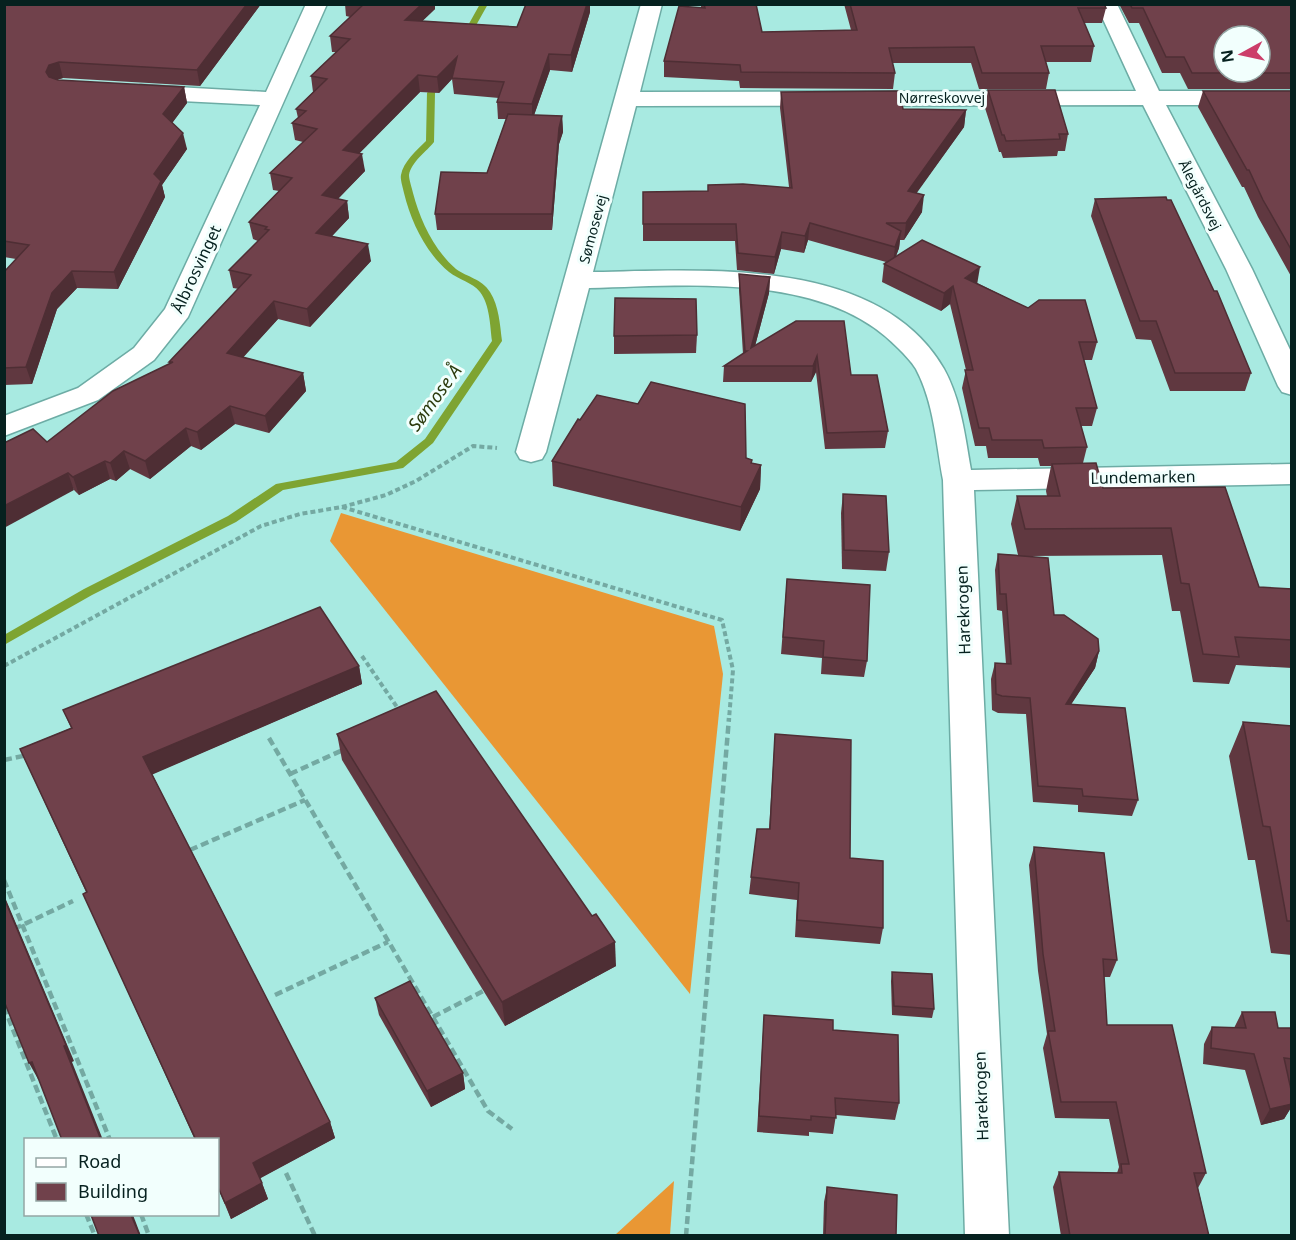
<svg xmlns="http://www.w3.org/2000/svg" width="1296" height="1240" font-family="'Noto Sans',sans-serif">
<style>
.forest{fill:#e99734}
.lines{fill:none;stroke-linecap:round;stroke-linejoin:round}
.stream{fill:#7ea432;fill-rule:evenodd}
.street-casing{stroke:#6daca5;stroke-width:3}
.path-far1{stroke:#74a9a2;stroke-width:4;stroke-dasharray:5 3;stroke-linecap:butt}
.path{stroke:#74a9a2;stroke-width:4.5;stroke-dasharray:8 4;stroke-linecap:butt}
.street{fill:#fff;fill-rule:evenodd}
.wall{fill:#603840}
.shaded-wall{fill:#4e2e34}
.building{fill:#70414b;stroke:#4e2e34;stroke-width:1.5;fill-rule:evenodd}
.labels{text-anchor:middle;stroke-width:6;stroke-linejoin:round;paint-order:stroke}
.far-street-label{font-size:14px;fill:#06211f;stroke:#f2fffd}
.street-label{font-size:16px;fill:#06211f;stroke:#f2fffd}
.water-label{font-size:18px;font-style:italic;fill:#2c3b0e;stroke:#f2fffd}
</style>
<rect width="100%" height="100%" fill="#a8eae1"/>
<!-- forest -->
<g class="forest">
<path d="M341 513 714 626 723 674 690 994 330 541Z"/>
<path d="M674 1181 670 1235H615Z"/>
</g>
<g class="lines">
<!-- stream -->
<g class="stream">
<path d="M480 4H488L474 29 471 40 464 42 466 29Z"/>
<path d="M437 78 444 80 435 93 434 142C427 151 411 162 409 175 409 180 412 188 413 193 420 220 434 250 456 269 467 277 482 279 490 292 499 306 500 325 502 341L433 443 403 468 283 490 236 522 92 595 4 645V635L84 589 228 516 276 484 396 462 425 439 492 341C490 326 490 305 480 292 472 282 459 280 449 272 426 253 411 222 404 193 403 188 400 179 401 175 403 162 417 150 426 141L427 93Z"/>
</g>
<defs>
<g id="street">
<path d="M306 4H327L188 317 154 360 98 400 4 436V416L78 388 134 348 165 309 260 105 141 99 133 97 130 92 133 87 141 85 266 92Z"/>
<path d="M641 4H662L640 92 1136 91 1096 4H1117L1159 91H1292V105H1166L1252 269 1292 354V395L1282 392 1278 386 1226 269 1143 105 636 106 593 272C704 270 879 256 944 369 961 400 965 436 971 470L1292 464V484L974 490 1009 1236H965L943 480C936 443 934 403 916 369 911 361 905 355 898 348 825 271 686 286 589 288L546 452 542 459 531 462 520 459 516 452Z"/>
</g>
</defs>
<!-- street casing -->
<use href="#street" class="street-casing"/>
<!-- path-far1 -->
<g class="path-far1">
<path d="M342 507 722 620 733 670 729 719"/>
<path d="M362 656 399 710"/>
<path d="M4 666 261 526 300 514 342 507 386 495 416 481 473 446 497 448"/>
</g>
<!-- path -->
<g class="path">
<path d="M269 738 488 1111 512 1129"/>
<path d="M4 760 28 755"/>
<path d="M290 774 345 749"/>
<path d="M190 850 305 800"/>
<path d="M4 880 110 1140"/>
<path d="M14 929 73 901"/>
<path d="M275 995 388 942"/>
<path d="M4 1007 57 1140"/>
<path d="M433 1017 487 989"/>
<path d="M286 1173 315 1236"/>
<path d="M86 1214 95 1236"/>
<path d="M141 1214 149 1236"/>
<path d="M686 1236 729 718"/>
</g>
<!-- street -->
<use href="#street" class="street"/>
</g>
<!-- wall -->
<g class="wall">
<path d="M261 4 200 86 63 78 56 80 184 87 187 103 172 123 187 149 162 185 165 197 118 289 77 288 57 309 32 384 4 385V272L16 259 4 257V5Z"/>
<path d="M345 4H435V9L422 21 517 27 590 12 572 72 550 70 534 115 562 116 563 132 559 144 552 230H437L435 214 487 173 506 119H498L497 102 499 98 454 94 452 79 439 93 420 92 359 153 365 171 338 199 347 201 349 218 332 236 371 261 310 327 278 319 243 357 303 373 306 391 269 433 235 424 201 450 191 446 150 479 130 469 116 481 110 479 79 495 74 490 47 442 169 364V362L239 289 233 288 229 270 258 241 253 239 249 222 279 191 273 190 270 173 303 142 295 140 292 123 298 118 296 109 313 92 311 76 336 52H332L330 36 350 17 346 16Z"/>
<path d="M701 4H756L762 32 851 30 844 4H1104L1106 8 1102 23H1084L1094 46 1091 62H1046L1049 73 1046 89H979L971 63H892L895 73 893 89 740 88 739 81 664 77V61L701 8Z"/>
<path d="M1119 4H1292V89H1188L1180 73H1162L1139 23H1129Z"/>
<path d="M988 90 1068 134 1065 151H1058L1057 156 1003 158 1001 152H999L985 108Z"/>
<path d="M1203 91H1292V278L1258 217 1244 187H1242L1198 107Z"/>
<path d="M781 92 903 109 966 110 964 127 916 193 922 212 904 240H900L899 248 896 256 977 283 1097 342 1092 360H1084L1097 408 1092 426H1081L1087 447 1083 463 1103 488 1225 487 1259 587 1292 589V668L1236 665 1229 684 1193 682 1180 611H1172L1162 555 1031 556 1054 615 1099 651 1095 668 1071 704 1138 800 1132 816 1078 812V805L1033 802 1026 714 998 713 992 710 991 679 995 663 1006 664 1002 611 997 610 995 570 998 554 1018 555 1011 524 1017 496H1047L1046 491 1051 466H1040L1038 458H988L986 446H975L962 388 966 370 950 304 941 311 882 282 884 264 886 262 808 240 804 253 781 249 774 274 737 270 735 241H643V192L708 191 789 187 780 108Z"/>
<path d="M1095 199 1251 373 1245 391H1170L1151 340 1136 339 1091 216Z"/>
<path d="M739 274 770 277 769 293 755 346 796 321 851 375 888 431 885 448 825 449 816 372 811 382H723L724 366 743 354 739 290Z"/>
<path d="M697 335 696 353 614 354V336Z"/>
<path d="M746 458 752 460V463L761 465 760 489 740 531 553 486 552 461Z"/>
<path d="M843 494 889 552 886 571 842 569 841 513Z"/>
<path d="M787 579 867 661 864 677 821 674 822 658 781 654Z"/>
<path d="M359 666 362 684 152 774 330 1122 335 1138 260 1178 268 1199 231 1219 218 1188V1140H195L91 911 83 894 86 892 20 749 71 728 63 710Z"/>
<path d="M1243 722 1292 726V955L1271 953 1255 860H1248L1229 756Z"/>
<path d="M337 734 616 966 505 1026 342 760Z"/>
<path d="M775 734 850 858 883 928 880 944 795 937 797 900 749 894 751 877 769 829Z"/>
<path d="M1034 847 1117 960 1110 977H1104L1107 1025 1206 1173 1198 1188 1209 1236H1061L1053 1187 1059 1172 1117 1173 1119 1167 1109 1119 1055 1118 1043 1048 1047 1034 1038 971 1029 865Z"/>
<path d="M892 972 934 1009 932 1018 892 1015 891 981Z"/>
<path d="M375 998 463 1073 465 1089 431 1107 379 1015Z"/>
<path d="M1242 1012 1278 1028H1292V1106L1284 1119 1261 1125 1245 1070 1203 1064 1204 1044 1212 1027 1234 1028Z"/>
<path d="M764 1015 833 1030 899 1103 895 1120 836 1115 833 1134 809 1132V1136L757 1132Z"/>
<path d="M827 1187 896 1236H823L824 1202Z"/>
</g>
<!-- shaded-wall -->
<g class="shaded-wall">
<path d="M247 4H261L200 86 197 70Z"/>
<path d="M422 4H435V9L407 36 405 20Z"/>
<path d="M587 4H590V12L572 72 571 55Z"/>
<path d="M549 54 550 70 532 121V104Z"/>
<path d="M457 57 452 79 439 93 437 77Z"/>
<path d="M59 62 63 78 53 81 50 88 46 72 49 65Z"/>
<path d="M418 75 420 92 346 167 343 150Z"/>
<path d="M184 87 187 103 167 130 163 114Z"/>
<path d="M966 110 964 127 906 208 908 191Z"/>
<path d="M562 116 563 132 559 144 552 230V214L559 128Z"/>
<path d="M183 133 187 149 162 185 165 197 118 289 114 272 154 174Z"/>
<path d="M362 154 365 171 325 212 322 195Z"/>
<path d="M924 195 922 212 904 240 906 223Z"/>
<path d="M347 201 349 218 319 250 316 233Z"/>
<path d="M810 223 808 240 804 253 805 236Z"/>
<path d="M901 231 899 248 893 264 895 247Z"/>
<path d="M782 232 781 249 774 274 775 257Z"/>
<path d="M368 244 371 261 310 327 307 309Z"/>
<path d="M980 267 977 285 965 278Z"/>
<path d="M72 271 77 288 57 309 32 384 26 367 52 293Z"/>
<path d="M770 277 769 293 750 365 751 348Z"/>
<path d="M953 286 950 304 941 311 944 293Z"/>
<path d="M274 301 278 319 231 371 227 353Z"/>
<path d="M817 356 816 372 811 382 813 366Z"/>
<path d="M303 373 306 391 269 433 265 416Z"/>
<path d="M230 406 235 424 201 450 197 432Z"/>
<path d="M186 428 191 446 150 479 145 461Z"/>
<path d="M124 451 130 469 116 481 110 463Z"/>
<path d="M105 461 110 479 79 495 73 477Z"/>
<path d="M761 465 760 489 740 531 741 507Z"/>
<path d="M68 473 74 490 4 528V506Z"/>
<path d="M1099 651 1095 668 1061 720 1066 704Z"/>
<path d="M359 666 362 684 149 776 143 757Z"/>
<path d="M4 895 74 1061 72 1062 103 1140H101L4 898Z"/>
<path d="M615 942 616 966 505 1026 502 1002Z"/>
<path d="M32 1062 41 1078 38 1079 29 1063Z"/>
<path d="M463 1073 465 1089 431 1107 427 1091Z"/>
<path d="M1292 1104V1106L1284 1119 1261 1125 1270 1109Z"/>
<path d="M330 1122 335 1138 259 1179 253 1163Z"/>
<path d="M262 1183 268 1199 231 1219 225 1203Z"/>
<path d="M131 1215H133L141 1236H140Z"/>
</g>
<!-- building -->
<g class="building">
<path d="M5 4H247L197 70 59 62 49 65 46 72 49 77 58 80 184 87 163 114 183 133 154 174 161 181 114 272 72 271 52 293 26 367 4 368V272L29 245 4 241Z"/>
<path d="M364 4H422L405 20 517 27 526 4H587L571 55 549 54 532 104 497 102 504 82 452 78 457 57 437 77 418 75 343 150 362 154 322 195 347 201 316 233 368 244 307 309 274 301 227 353 303 373 265 416 230 406 197 432 186 428 145 461 124 451 110 463 105 461 73 477 68 473 4 506V443L33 429 47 442 113 391 173 362H169L251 275 229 270 269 230 265 229 267 227 249 222 292 178 270 173 317 129 292 123 306 111 296 109 327 79 311 76 350 39 330 36Z"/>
<path d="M704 4H756L762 32 857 30 850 4H1104L1106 8H1078L1094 46H1041L1049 73H982L974 47 889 48 895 73 741 72 740 65 664 61 679 6 705 8Z"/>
<path d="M1130 4H1292V73H1192L1184 57H1166L1143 8H1132ZM1224 36H1260V72H1224Z"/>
<path d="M988 90H1055L1068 134H1059L1060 139 1006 141 1004 135H1002Z"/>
<path d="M899 91 903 109 966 110 908 191 924 195 906 223H886L901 231 895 247 810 223 805 236 782 232 775 257 738 253 736 224H643V192L708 191V185L743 184 792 188 781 92Z"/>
<path d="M1203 91H1292V251L1263 200 1249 170H1247Z"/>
<path d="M508 114 562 116 559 128 552 214H435L441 172 487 173Z"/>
<path d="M1166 197 1167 200H1171L1214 291H1217L1251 373H1175L1156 321H1140L1095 199Z"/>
<path d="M922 240 980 267 965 278 1028 308 1039 300H1085L1097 342H1079L1097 408H1076L1087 447 1044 448 1042 440H992L989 428H979L965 370H973L953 286 944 293 884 264Z"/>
<path d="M739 274 770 277 751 348 796 321H844L851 375H877L888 431 827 433 817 356 813 366H724L747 351H745Z"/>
<path d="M615 298 696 299 697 335 614 336Z"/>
<path d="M651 382 745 404 746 458 752 460 751 463 761 465 741 507 552 461 578 419 580 420 597 395 638 404Z"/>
<path d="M1096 463 1103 488 1225 487 1259 587 1292 589V640L1235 637 1239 657 1203 654 1189 584 1181 583 1171 528 1025 529 1017 496H1060L1052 464Z"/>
<path d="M843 494 886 496 889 552 844 550Z"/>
<path d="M998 554 1048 558 1054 615H1064L1098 639 1099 651 1066 704 1125 708 1138 800 1083 796 1082 789 1038 786 1030 698 1002 696 996 694 995 663 1011 664 1006 594H1000Z"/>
<path d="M787 579 870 585 867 661 823 657 824 641 783 637Z"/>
<path d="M320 607 359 666 143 757 330 1122 253 1163 262 1183 225 1203 218 1187V1140H196L83 894 87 892 20 749 72 728 63 710Z"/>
<path d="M436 691 592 916 596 914 615 942 502 1002 337 734Z"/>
<path d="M1243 722 1292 726V921H1287L1270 827 1263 826Z"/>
<path d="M775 734 851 740 850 858 883 861V928L797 920 799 883 751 877 757 829H770Z"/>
<path d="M1034 847 1104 853 1117 960 1103 959 1107 1025H1172L1206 1173H1194L1209 1236H1070L1059 1172 1122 1173 1121 1164H1129L1116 1102H1061L1048 1031H1055L1043 954Z"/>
<path d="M4 898 66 1045 64 1046 101 1140H62L32 1062 29 1063 4 1001Z"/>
<path d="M892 972 932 974 934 1009 894 1006Z"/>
<path d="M410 981 463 1073 427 1091 375 998Z"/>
<path d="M1242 1012H1275L1278 1028H1292V1059L1284 1058 1292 1094V1104L1270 1109 1254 1054 1211 1048 1212 1027 1246 1028Z"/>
<path d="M764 1015 833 1020V1030L898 1035 899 1103 835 1098 836 1118 811 1116V1120L759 1116Z"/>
<path d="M827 1187 897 1195 896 1236H825Z"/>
<path d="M91 1215H131L140 1236H99Z"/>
</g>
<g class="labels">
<!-- far-street labels -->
<g class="far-street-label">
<text x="942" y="103">Nørreskovvej</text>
<text transform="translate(1200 195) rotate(63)" y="5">Ålegårdsvej</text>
<text transform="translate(593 229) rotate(-75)" y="5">Sømosevej</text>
</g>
<!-- street labels -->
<g class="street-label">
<text transform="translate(196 269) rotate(-65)" y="6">Ålbrosvinget</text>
<text transform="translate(1143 477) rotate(-1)" y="6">Lundemarken</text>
<text transform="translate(963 610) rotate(-92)" y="6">Harekrogen</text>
<text transform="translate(981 1096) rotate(-92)" y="6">Harekrogen</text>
</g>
<!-- water labels -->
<g class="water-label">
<text transform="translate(435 398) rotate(-54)" y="6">Sømose Å</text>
</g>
</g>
<!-- border -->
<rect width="1296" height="1240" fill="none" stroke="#06211f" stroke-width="12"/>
<!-- legend -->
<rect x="24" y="1138" width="195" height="78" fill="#f2fffd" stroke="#94a6a4" stroke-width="1.5"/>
<rect x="36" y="1158" width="30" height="9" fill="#ffffff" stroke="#94a6a4" stroke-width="1.5"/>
<text x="78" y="1168" font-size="18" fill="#06211f">Road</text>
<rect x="36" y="1183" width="30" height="18" fill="#70414b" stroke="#94a6a4" stroke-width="1.5"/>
<text x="78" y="1198" font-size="18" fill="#06211f">Building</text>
<!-- north arrow -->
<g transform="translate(1242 54) rotate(262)"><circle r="28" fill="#f2fffd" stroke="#94a6a4" stroke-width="1.5"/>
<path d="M0-4.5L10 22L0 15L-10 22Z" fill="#cc3e6a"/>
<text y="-9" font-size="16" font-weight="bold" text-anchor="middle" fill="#06211f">N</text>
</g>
</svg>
